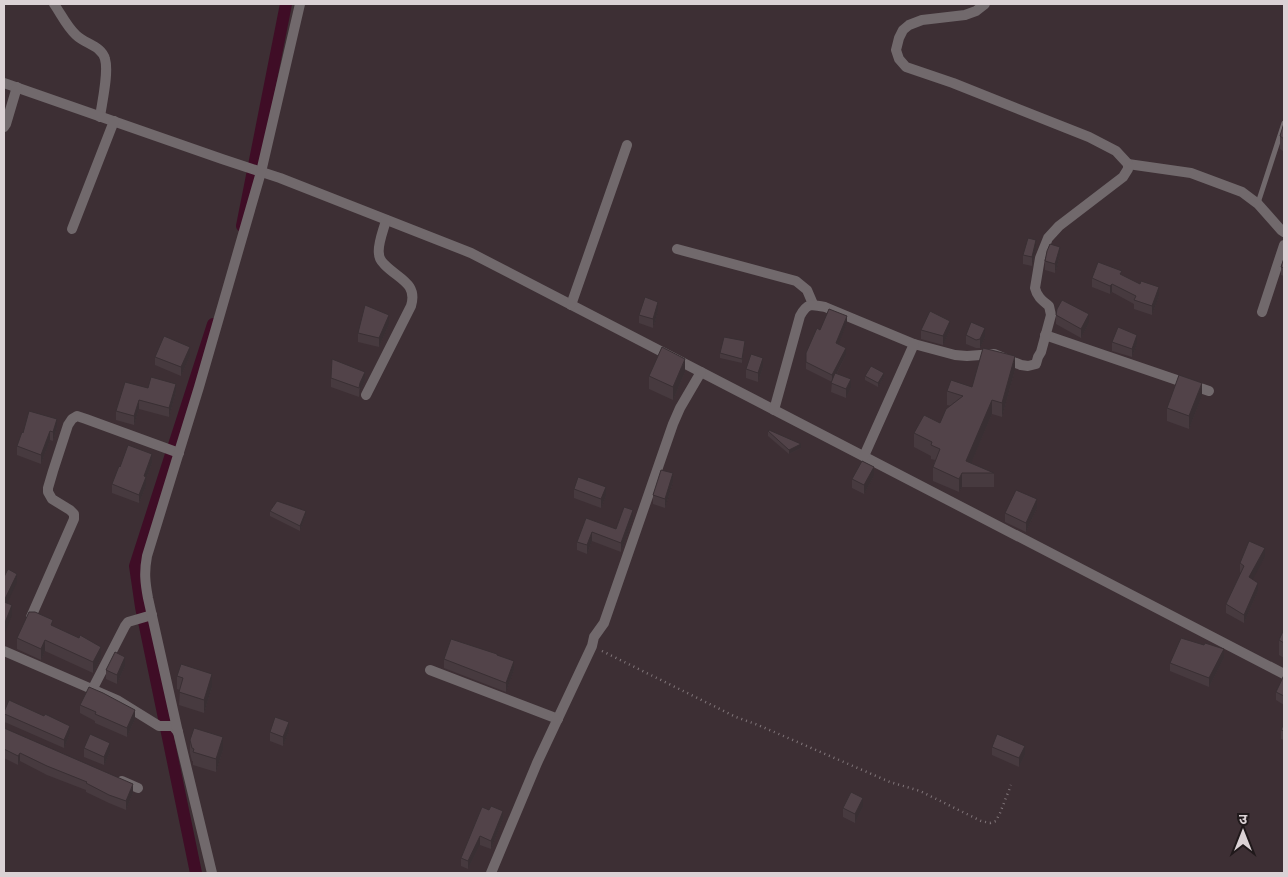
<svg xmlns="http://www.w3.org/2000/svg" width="1288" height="877" font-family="'IBM Plex Serif','Noto Sans Devanagari',serif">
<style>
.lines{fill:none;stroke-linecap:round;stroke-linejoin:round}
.canal{stroke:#3f0d26;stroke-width:12}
.path{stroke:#81767a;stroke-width:2.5;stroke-dasharray:1 4;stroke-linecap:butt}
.service{stroke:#71696c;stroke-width:5}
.minor{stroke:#71696c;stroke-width:10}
.wall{fill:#473a3f}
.shaded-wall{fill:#392f33}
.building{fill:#524349;stroke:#392f33}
</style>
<rect width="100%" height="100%" fill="#3d2f34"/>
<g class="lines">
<!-- canal -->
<g class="canal">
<path d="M242 226 286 4"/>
<path d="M196 873 141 607 135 566 213 324"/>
</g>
<!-- path -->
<path class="path" d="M602 651 736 717 758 725 890 782 920 791 981 821 990 823 996 821 1000 813 1011 785"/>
<!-- service -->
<path class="service" d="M1258 203 1284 123"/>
<!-- minor -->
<g class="minor">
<path d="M54 4C61 14 67 27 76 35 85 44 102 46 105 59 109 72 102 102 100 117"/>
<path d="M4 83 222 159 280 178 471 253 1284 674"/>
<path d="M4 127 6 124 17 87"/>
<path d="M1128 164 1191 173 1242 192 1258 204 1281 230 1284 232"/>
<path d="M72 229 114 121"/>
<path d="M677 249 796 281 807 290 813 304"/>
<path d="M571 305 627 145"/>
<path d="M1262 312 1284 245"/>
<path d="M1045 335 1209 391"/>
<path d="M366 395 411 306C418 283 398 279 384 264 382 262 379 258 379 254 377 245 384 229 386 220"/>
<path d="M774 410 800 316C807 303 811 304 825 307L914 344 955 355 967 356 994 354 1021 365 1028 366 1036 364 1038 357 1041 352 1051 315 1049 306C1043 301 1037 297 1035 288L1040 258 1048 238 1059 226 1123 177 1128 169V164L1116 151 1089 137 953 83 906 67 899 59 896 50 899 38 903 30 909 25 922 20 965 15 976 11 985 4"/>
<path d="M864 456 914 344"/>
<path d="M31 617 74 519V514L70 510 52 499 48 492V488L53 471 68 425 72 419 77 416 86 419 179 453"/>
<path d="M4 651 117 700 159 726H173L178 732"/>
<path d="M430 670 558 719"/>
<path d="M92 690 125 626 128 622 152 615"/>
<path d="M122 781 138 788"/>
<path d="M212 873 177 728 148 598C145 582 144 572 147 556L199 387 261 172 300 4"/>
<path d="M491 873 537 763 592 646 594 637 604 623 673 424 680 408 701 372"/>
</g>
</g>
<!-- wall -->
<g class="wall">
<path d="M1284 123V152L1280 149V136Z"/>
<path d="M1036 249 1032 266 1023 264V255Z"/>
<path d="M1060 256 1055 273 1045 270V261Z"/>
<path d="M1284 258V276L1281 275V267Z"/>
<path d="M1122 275 1159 296 1152 315 1134 309V304L1112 292 1110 294 1092 287V278Z"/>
<path d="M658 311 653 328 639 323V315Z"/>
<path d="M1056 315 1089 323 1081 338 1056 324Z"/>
<path d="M847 323 838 344 846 355 837 373 851 388 846 398 831 392 832 382 806 369V353L820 330Z"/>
<path d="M389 324 379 347 358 342V333Z"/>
<path d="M921 330H950L943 345 921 339Z"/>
<path d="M966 335 985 337 980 348H976L966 344Z"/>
<path d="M1112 342 1137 344 1132 357 1112 351Z"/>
<path d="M745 345 742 363 720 358V353Z"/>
<path d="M190 356 181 376 155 365V357Z"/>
<path d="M763 367 758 382 746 378V369Z"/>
<path d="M1015 370 1002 417 992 414 971 463 994 473V487H962L959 492 933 481V467L935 460 931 459V456L914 447V433L940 423 951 406 947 405V391L972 387Z"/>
<path d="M685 372 673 400 649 389V376Z"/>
<path d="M865 376 884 377 878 387 865 380Z"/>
<path d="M331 378 365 380 360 392 359 397 331 387Z"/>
<path d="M148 388 176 392 169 417 139 409 134 425 116 420V411Z"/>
<path d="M1202 396 1189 429 1167 421V408Z"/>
<path d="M57 427 53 441 50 440 41 464 17 455V446L23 433Z"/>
<path d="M768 431 801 448 789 454 768 436Z"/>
<path d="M152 463 146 479V486L139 503 112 493V484L120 467Z"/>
<path d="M874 476 864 494 852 488V479Z"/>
<path d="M673 482 665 508 653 504V495Z"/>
<path d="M574 489 606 496 601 508 574 498Z"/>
<path d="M1037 508 1026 532 1005 522V513Z"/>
<path d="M270 511 306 515 300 531 270 516Z"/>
<path d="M586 518 616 529 633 519 621 552 592 541 587 554 577 550V542Z"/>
<path d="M1265 557 1252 579 1258 591 1244 623 1226 613V604L1241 573 1240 572V563Z"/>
<path d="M53 626 101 658 93 673 45 651 41 660 17 649V638Z"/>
<path d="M1284 629V658L1279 655V640Z"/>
<path d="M497 655 514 670 506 692 444 668V659Z"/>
<path d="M1224 658 1209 687 1170 671V663Z"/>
<path d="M125 666 117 684 106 679V670Z"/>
<path d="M1284 675V705L1276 700V692Z"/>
<path d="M177 676 212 687 204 713 179 705 180 690 177 689Z"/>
<path d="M80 705 135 719 127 737 95 723V721L80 713Z"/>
<path d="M4 712 70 734 64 748 7 723 4 722Z"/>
<path d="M1284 723V740L1281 739V730Z"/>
<path d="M4 728 133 793 126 810 109 803 86 792V790L47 775 20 761 18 765 4 758Z"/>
<path d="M289 731 283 746 270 741V732Z"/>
<path d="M190 740 223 750 216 772 193 765V761H192L190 753Z"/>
<path d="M992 747 1025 755 1019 767 992 755Z"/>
<path d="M84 748 110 752 104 765 84 757Z"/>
<path d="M482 807 503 819 491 849 480 845 468 869 461 866V858Z"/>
<path d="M863 807 855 823 843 817V808Z"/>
</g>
<!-- shaded-wall -->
<g class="shaded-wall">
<path d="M1036 240V249L1032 266V257Z"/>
<path d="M1060 247V256L1055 273V264Z"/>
<path d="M1112 284V292L1110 294V286Z"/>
<path d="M1159 287V296L1152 315V306Z"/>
<path d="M658 302V311L653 328V319Z"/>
<path d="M1089 314V323L1081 338V329Z"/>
<path d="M389 315V324L379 347V338Z"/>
<path d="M847 316V323L836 350V343Z"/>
<path d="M950 321V330L943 345V336Z"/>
<path d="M985 328V337L980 348V339Z"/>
<path d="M1137 335V344L1132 357V349Z"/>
<path d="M745 341V345L742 363V359Z"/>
<path d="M190 347V356L181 376V367Z"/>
<path d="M846 348V355L832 382V375Z"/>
<path d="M1015 356V370L1002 417V403Z"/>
<path d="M763 358V367L758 382V373Z"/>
<path d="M685 359V372L673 400V387Z"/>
<path d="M365 372V380L360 392 359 397 360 383Z"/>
<path d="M884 373V377L878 387V383Z"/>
<path d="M851 379V388L846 398V389Z"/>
<path d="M1202 383V396L1189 429V416Z"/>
<path d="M176 384V392L169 417V408Z"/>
<path d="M139 400V409L134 425V416Z"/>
<path d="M992 400V414L967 473 966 461Z"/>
<path d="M57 419V427L53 441V432Z"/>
<path d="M50 431V440L41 464V455Z"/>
<path d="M801 444V448L789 454V450Z"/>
<path d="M152 454V463L146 479V486L139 503V495L144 476Z"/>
<path d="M874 467V476L864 494V485Z"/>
<path d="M673 473V482L665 508V499Z"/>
<path d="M962 473V487L959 492V479Z"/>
<path d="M606 487V496L601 508V499Z"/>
<path d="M1037 499V508L1026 532V523Z"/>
<path d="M633 510V519L621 552V543Z"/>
<path d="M306 511V515L300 531V526Z"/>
<path d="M592 532V541L587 554V545Z"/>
<path d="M1265 548V557L1249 586V577Z"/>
<path d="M17 574V582L4 610V601Z"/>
<path d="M1258 583V591L1244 623V615Z"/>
<path d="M12 605V615L4 635V625Z"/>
<path d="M45 640V651L41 660V649Z"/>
<path d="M101 647V658L93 673V662Z"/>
<path d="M1224 649V658L1209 687V678Z"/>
<path d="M125 657V666L117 684V675Z"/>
<path d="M514 661V670L506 692V683Z"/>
<path d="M212 674V687L204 713V700Z"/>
<path d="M135 710V719L127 737V728Z"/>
<path d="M289 722V731L283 746V737Z"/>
<path d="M70 726V734L64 748V740Z"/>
<path d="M223 737V750L216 772V759Z"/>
<path d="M110 743V752L104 765V757Z"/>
<path d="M1025 746V755L1019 767V758Z"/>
<path d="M20 753V761L18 765V756Z"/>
<path d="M133 784V793L126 810V801Z"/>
<path d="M863 798V807L855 823V814Z"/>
<path d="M503 811V819L491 849V841Z"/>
<path d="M480 836V845L468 869V861Z"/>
</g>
<!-- building -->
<g class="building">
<path d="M1284 123V139L1280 136Z"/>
<path d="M1028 238 1036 240 1032 257 1023 255Z"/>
<path d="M1050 244 1060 247 1055 264 1045 261 1047 251Z"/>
<path d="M1284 258V268L1281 267Z"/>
<path d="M1098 262 1122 271 1120 274 1140 284 1141 281 1159 287 1152 306 1134 300 1136 296 1112 284 1110 286 1092 278Z"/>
<path d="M645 297 658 302 653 319 639 315Z"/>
<path d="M1062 300 1089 314 1081 329 1056 315 1057 309Z"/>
<path d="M365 305 389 315 379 338 358 333Z"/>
<path d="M829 309 847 316 836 343 846 348 832 375 806 362V353L817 328 820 330Z"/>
<path d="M930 311 950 321 943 336 921 330Z"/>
<path d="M971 322 985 328 980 339 976 340 966 335Z"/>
<path d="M1118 327 1137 335 1132 349 1112 342Z"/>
<path d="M164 336 190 347 181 367 155 357Z"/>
<path d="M724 337 745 341 742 359 720 353Z"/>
<path d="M662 347 685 359 673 387 649 376Z"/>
<path d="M983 348 1015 356 1002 403 992 400 966 461 994 473H962L959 479 933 467 940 449 931 445 932 442 914 433 924 415 940 423 946 409 963 396 947 391 951 380 972 387Z"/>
<path d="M751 354 763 358 758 373 746 369Z"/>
<path d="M332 359 365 372 360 383 359 388 331 378Z"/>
<path d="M871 366 884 373 878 383 865 376Z"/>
<path d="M835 373 851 379 846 389 831 383Z"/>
<path d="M1179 375 1202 383 1189 416 1167 408Z"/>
<path d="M151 377 176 384 169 408 139 400 134 416 116 411 125 382 148 388Z"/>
<path d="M29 411 57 419 53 432 50 431 41 455 17 446 22 432 23 433Z"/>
<path d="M769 430 801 444 789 450 768 431Z"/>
<path d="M128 445 152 454 144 476 146 477 139 495 112 484 119 466 120 467Z"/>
<path d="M862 461 874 467 864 485 852 479Z"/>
<path d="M661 470 673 473 665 499 653 495Z"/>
<path d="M578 477 606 487 601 499 574 489Z"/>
<path d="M1016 490 1037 499 1026 523 1005 513Z"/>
<path d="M277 501 306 511 300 526 270 511Z"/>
<path d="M624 507 633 510 621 543 592 532 587 545 577 542 586 518 616 529Z"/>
<path d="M1249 541 1265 548 1249 577 1258 583 1244 615 1226 604 1244 566 1240 563Z"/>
<path d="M8 569 17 574 4 601V577Z"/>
<path d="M4 602 12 605 4 625Z"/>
<path d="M29 612H35L53 620 51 625 79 638 80 635 101 647 93 662 45 640 41 649 17 638Z"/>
<path d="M1284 629V643L1279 640Z"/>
<path d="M1181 638 1204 645 1205 643 1224 649 1209 678 1170 663Z"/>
<path d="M451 639 497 654V655L514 661 506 683 444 659Z"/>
<path d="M115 652 125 657 117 675 106 670Z"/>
<path d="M181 664 212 674 204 700 179 692 183 678 177 676Z"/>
<path d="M1284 675V696L1276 692Z"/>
<path d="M89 687 103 693 135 710 127 728 95 714 96 712 80 705Z"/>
<path d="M9 700 44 716 45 714 70 726 64 740 7 715 4 714V712Z"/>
<path d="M275 717 289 722 283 737 270 732Z"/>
<path d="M1284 723V731L1281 730Z"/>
<path d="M4 728 133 784 126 801 109 795 86 783 87 782 47 766 20 753 18 756 4 749Z"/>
<path d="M194 728 223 737 216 759 193 752 194 749 192 748 190 740Z"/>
<path d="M90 734 110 743 104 757 84 748Z"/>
<path d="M997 734 1025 746 1019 758 992 747Z"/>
<path d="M851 792 863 798 855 814 843 808Z"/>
<path d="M491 806 503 811 491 841 480 836 468 861 461 858 482 807 489 810Z"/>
</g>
<!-- border -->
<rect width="1288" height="877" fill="none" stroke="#dbd2d5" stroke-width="10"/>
<!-- north arrow -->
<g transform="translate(1243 832)" stroke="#20191b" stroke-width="4" paint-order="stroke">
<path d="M0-4L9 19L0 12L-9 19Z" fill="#dbd2d5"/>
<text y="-8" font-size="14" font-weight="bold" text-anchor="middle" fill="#dbd2d5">उ</text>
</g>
</svg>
